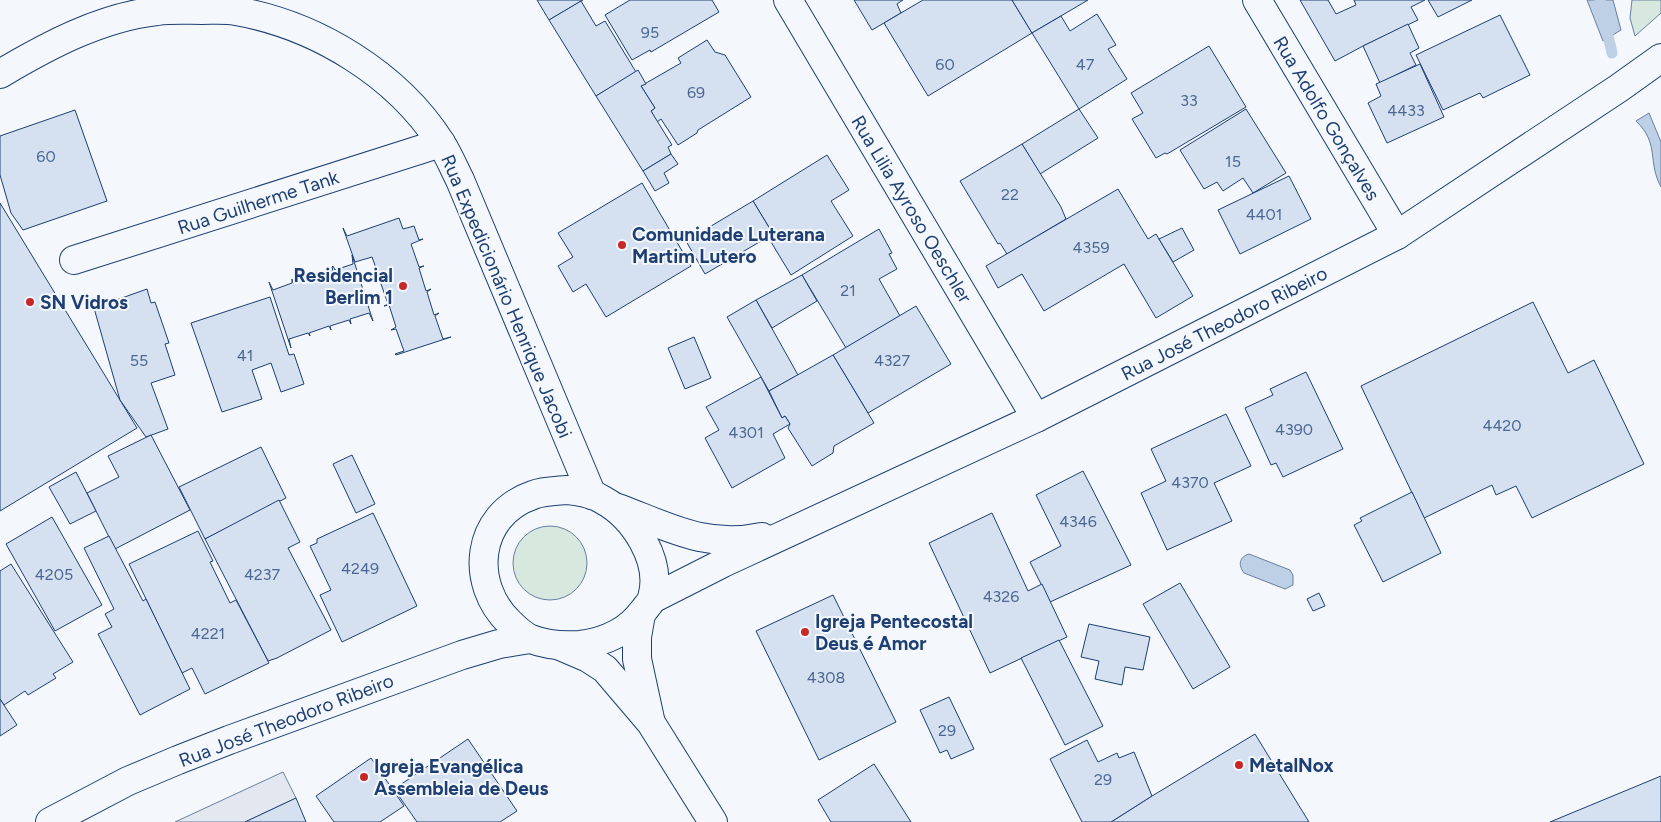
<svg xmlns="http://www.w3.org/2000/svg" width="1661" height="822" font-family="Figtree,sans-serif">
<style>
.green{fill:#d7e8df;stroke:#687fa3}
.parking{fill:#e3e8f0;stroke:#687fa3}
.water{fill:#bed0e5;stroke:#687fa3}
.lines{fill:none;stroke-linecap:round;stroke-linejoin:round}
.stream{stroke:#bed0e5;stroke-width:11}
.building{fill:#d5e0f0;stroke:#1d3f73}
.minor-casing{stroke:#1d3f73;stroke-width:30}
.major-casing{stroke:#1d3f73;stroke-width:30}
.minor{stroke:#f4f7fb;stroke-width:28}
.major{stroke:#f4f7fb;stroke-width:28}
.poi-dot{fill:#c62828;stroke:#f4f7fb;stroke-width:2}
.labels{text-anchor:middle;stroke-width:4;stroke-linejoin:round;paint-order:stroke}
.number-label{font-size:16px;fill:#4b6792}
.street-label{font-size:19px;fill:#1d3f73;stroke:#f4f7fb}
.poi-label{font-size:19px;font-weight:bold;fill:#1d3f73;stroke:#f4f7fb;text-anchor:start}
</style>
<rect width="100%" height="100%" fill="#f4f7fb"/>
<!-- green -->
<g class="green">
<path d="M1632 0H1661V13L1635 36 1630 18Z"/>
<circle cx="550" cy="563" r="37"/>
</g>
<!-- parking -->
<path class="parking" d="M283 772 296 798 245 822H175Z"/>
<!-- water -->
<g class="water">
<path d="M1587 0H1613L1621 30 1603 41Z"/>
<path d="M1649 113 1661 142V187C1647 161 1660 144 1636 121Z"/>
<path d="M1249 554 1290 570 1293 575V585L1285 589 1244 573C1238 565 1239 557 1249 554Z"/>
</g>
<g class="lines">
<!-- stream -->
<path class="stream" d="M1600 0 1612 53"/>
</g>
<!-- building -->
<g class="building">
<path d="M537 0H583L549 20Z"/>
<path d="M630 0H712L719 12 651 52 650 50 632 60 605 15Z"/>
<path d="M854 0H903L897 4 901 13 872 30Z"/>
<path d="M923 0H1012L1032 33 928 96 884 23Z"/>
<path d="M1012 0H1088L1032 33Z"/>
<path d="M1300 0H1328L1336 14 1356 5 1354 0H1425L1411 7 1418 20 1363 46 1335 61Z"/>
<path d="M1428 0H1472L1438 17Z"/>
<path d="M581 1 596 26 605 21 636 72 596 96 549 20Z"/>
<path d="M1097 14 1116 45 1108 49 1127 79 1079 109 1032 33 1061 16 1070 31Z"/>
<path d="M1500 15 1530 75 1483 98 1480 93 1443 110 1416 55Z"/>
<path d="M1408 24 1419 48 1410 53 1416 65 1380 83 1363 46Z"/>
<path d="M707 40 715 52 725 55 751 97 698 130 697 133 678 145 661 119 657 122 651 111 655 108 641 86 681 63 678 58Z"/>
<path d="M1209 46 1246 107 1167 154 1165 153 1156 158 1132 119 1143 113 1131 93Z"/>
<path d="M1420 64 1444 117 1387 143 1368 103 1381 96 1376 84Z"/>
<path d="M638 70 646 84 641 86 655 108 651 111 672 145 668 147 671 154 643 171 596 96Z"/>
<path d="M1079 109 1098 138 1040 174 1022 144Z"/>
<path d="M1246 109 1286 173 1253 193 1243 178 1223 191 1217 182 1204 189 1180 150Z"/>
<path d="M75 110 107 201 23 230 11 213 0 175V136Z"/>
<path d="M1022 144 1061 207 1066 219 1007 254 1000 243 998 244 960 181Z"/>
<path d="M671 154 678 164 664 173 669 183 655 191 643 171Z"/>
<path d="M827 155 849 190 831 201 853 236 791 275 768 237 773 234 753 201Z"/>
<path d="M1289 176 1311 219 1240 254 1218 210Z"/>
<path d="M642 183 691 266 606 317 586 284 573 292 558 266 573 257 558 233Z"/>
<path d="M1118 189 1148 239 1156 234 1193 296 1156 318 1124 264 1044 311 1022 274 998 288 986 266Z"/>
<path d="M753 201 773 234 705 274 686 241Z"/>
<path d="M0 203 137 428 0 511Z"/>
<path d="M399 218 403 229 414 226 419 240 423 239 411 244 419 267 424 266 419 268 426 291 431 289 427 292 434 315 439 313 435 316 443 339 451 337 396 355 395 354 404 351 396 329 391 330 396 327 389 305 384 306 388 304 380 281 375 282 380 279 372 257 355 262 343 228 347 236Z"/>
<path d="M1182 228 1194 250 1173 262 1159 239Z"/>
<path d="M879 229 892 253 889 254 897 269 879 279 900 316 846 348 802 275Z"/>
<path d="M352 255 373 321 369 313 350 319 351 324 349 320 330 326 331 330 329 326 309 333 310 336 308 333 289 339 291 348 269 282 273 290 292 283V279L293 283 313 277 312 273 314 276 333 271 332 267 333 266 335 270 353 264Z"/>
<path d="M802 275 817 301 772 328 756 300Z"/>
<path d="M147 289 151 303 155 302 169 343 165 344 175 375 151 383 168 429 146 437 120 400 94 308Z"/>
<path d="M270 297 289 355 294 354 304 384 281 392 271 363 252 370 262 399 222 412 191 323Z"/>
<path d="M756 300 798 375 769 391 727 317Z"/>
<path d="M1533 302 1568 373 1594 360 1644 464 1532 518 1516 486 1496 495 1492 485 1424 518 1361 386Z"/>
<path d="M916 306 951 364 868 413 833 355Z"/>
<path d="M694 337 711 378 685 389 668 348Z"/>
<path d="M833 355 874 423 834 446 833 453 812 466 788 428 790 424 785 416 782 418 769 391Z"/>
<path d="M1306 372 1343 449 1283 477 1276 463 1271 465 1245 408 1273 395 1270 389Z"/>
<path d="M761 377 782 418 785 416 790 424 773 434 785 458 732 488 705 438 719 430 706 407Z"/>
<path d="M1226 414 1251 466 1214 483 1232 521 1167 550 1141 493 1166 481 1151 449Z"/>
<path d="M151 435 190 510 115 549 87 493 119 477 108 456Z"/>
<path d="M261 447 286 498 205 539 179 487Z"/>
<path d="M352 455 375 504 356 513 333 464Z"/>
<path d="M1083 471 1131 565 1050 602 1030 562 1061 546 1036 495Z"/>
<path d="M76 472 96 511 70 524 49 487Z"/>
<path d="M1412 492 1441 553 1383 582 1354 525 1362 521 1360 518Z"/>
<path d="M279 500 300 542 288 548 331 630 277 658 268 661 205 539Z"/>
<path d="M373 513 417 606 342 642 320 595 331 590 310 546 317 543V539Z"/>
<path d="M992 513 1028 591 1042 584 1067 637 990 673 929 543Z"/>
<path d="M52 517 102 605 55 631 6 544Z"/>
<path d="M198 531 213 561 210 562 230 603 236 600 269 663 205 694 192 668 182 673 129 564Z"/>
<path d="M109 536 143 601 146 599 190 689 140 715 98 634 112 627 105 614 114 609 84 548Z"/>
<path d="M11 564 73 662 53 674 56 678 28 695 25 691 4 705 0 699V571Z"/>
<path d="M1180 583 1230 667 1193 689 1143 604Z"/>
<path d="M1319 593 1325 606 1313 611 1307 599Z"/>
<path d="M833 595 896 722 819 760 756 631Z"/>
<path d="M1089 624 1150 637 1143 670 1125 667 1122 685 1095 679 1099 661 1081 657Z"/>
<path d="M1059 640 1103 726 1065 745 1021 658Z"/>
<path d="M949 697 974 749 951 759 947 750 940 753 920 710Z"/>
<path d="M0 699 17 725 0 736Z"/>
<path d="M1255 734 1309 822H1111L1152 796Z"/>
<path d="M468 739 517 811 500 822H417L394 789Z"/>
<path d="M1087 740 1098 762 1117 753 1119 758 1134 752 1152 796 1111 822H1082L1050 759Z"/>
<path d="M371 758 404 806 380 822H334L316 796Z"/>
<path d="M874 764 911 822H831L818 800Z"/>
<path d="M1661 776V822H1550Z"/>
<path d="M296 798 306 822H245Z"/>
</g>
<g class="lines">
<defs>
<g id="minor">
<path d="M788 0 1036 418"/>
<path d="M1257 0 1397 235"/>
<path d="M74 260 441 143"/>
</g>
<g id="major">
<path d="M0 74C47 46 101 17 157 11 172 9 187 10 202 10 213 10 226 9 236 11 316 25 397 74 441 143 448 154 454 168 460 180L592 495"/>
<path d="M567 490C579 491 592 493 603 500 634 517 663 561 652 598 651 602 647 606 644 610 629 631 605 642 580 645 564 646 546 645 531 639 524 636 516 629 510 623 469 584 475 515 533 495 543 491 556 491 567 490Z"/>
<path d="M618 508C669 527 706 549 762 537"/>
<path d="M652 599 723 563 1036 418 1397 235 1619 88 1661 58"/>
<path d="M641 614 637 637V659L650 719"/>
<path d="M560 646 588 658 605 669 651 723 713 822"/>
<path d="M50 822 128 781 178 760 229 740 462 655 499 644 530 639"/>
</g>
</defs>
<!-- minor casing -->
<use href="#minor" class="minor-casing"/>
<!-- major casing -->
<use href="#major" class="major-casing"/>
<!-- minor -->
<use href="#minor" class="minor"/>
<!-- major -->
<use href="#major" class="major"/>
</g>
<!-- markers -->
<g class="poi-dot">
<circle cx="622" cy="245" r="5"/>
<circle cx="403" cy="286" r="5"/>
<circle cx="30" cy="302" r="5"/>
<circle cx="805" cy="632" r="5"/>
<circle cx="1239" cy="765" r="5"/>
<circle cx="364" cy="777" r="5"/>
</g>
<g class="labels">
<!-- number labels -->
<g class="number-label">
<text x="650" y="38">95</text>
<text x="945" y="70">60</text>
<text x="1085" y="70">47</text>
<text x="696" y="98">69</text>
<text x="1189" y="106">33</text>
<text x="1406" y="116">4433</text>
<text x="46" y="162">60</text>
<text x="1233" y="167">15</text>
<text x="1010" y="200">22</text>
<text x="1264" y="220">4401</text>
<text x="1091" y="253">4359</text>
<text x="848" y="296">21</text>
<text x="245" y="361">41</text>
<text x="139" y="366">55</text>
<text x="892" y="366">4327</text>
<text x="1502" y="431">4420</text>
<text x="1294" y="435">4390</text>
<text x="746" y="438">4301</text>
<text x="1190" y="488">4370</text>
<text x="1078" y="527">4346</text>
<text x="360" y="574">4249</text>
<text x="54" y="580">4205</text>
<text x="262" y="580">4237</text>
<text x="1001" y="602">4326</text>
<text x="208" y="639">4221</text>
<text x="826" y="683">4308</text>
<text x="947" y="736">29</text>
<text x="1103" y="785">29</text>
</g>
<!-- street labels -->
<g class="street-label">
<text transform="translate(1327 118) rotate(59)" y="7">Rua Adolfo Gonçalves</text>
<text transform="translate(258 202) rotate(-18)" y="7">Rua Guilherme Tank</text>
<text transform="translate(912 209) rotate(59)" y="7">Rua Lilia Ayroso Oeschler</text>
<text transform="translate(507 296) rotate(67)" y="7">Rua Expedicionário Henrique Jacobi</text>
<text transform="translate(1224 323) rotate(-27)" y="7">Rua José Theodoro Ribeiro</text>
<text transform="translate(286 720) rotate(-21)" y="7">Rua José Theodoro Ribeiro</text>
</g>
<!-- poi labels -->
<g class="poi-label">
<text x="632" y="241">Comunidade Luterana<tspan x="632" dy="22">Martim Lutero</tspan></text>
<text x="393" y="282" text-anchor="end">Residencial<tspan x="393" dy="22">Berlim 1</tspan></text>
<text x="40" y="309">SN Vidros</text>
<text x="815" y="628">Igreja Pentecostal<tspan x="815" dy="22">Deus é Amor</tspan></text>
<text x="1249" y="772">MetalNox</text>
<text x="374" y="773">Igreja Evangélica<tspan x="374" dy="22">Assembleia de Deus</tspan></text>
</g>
</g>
</svg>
